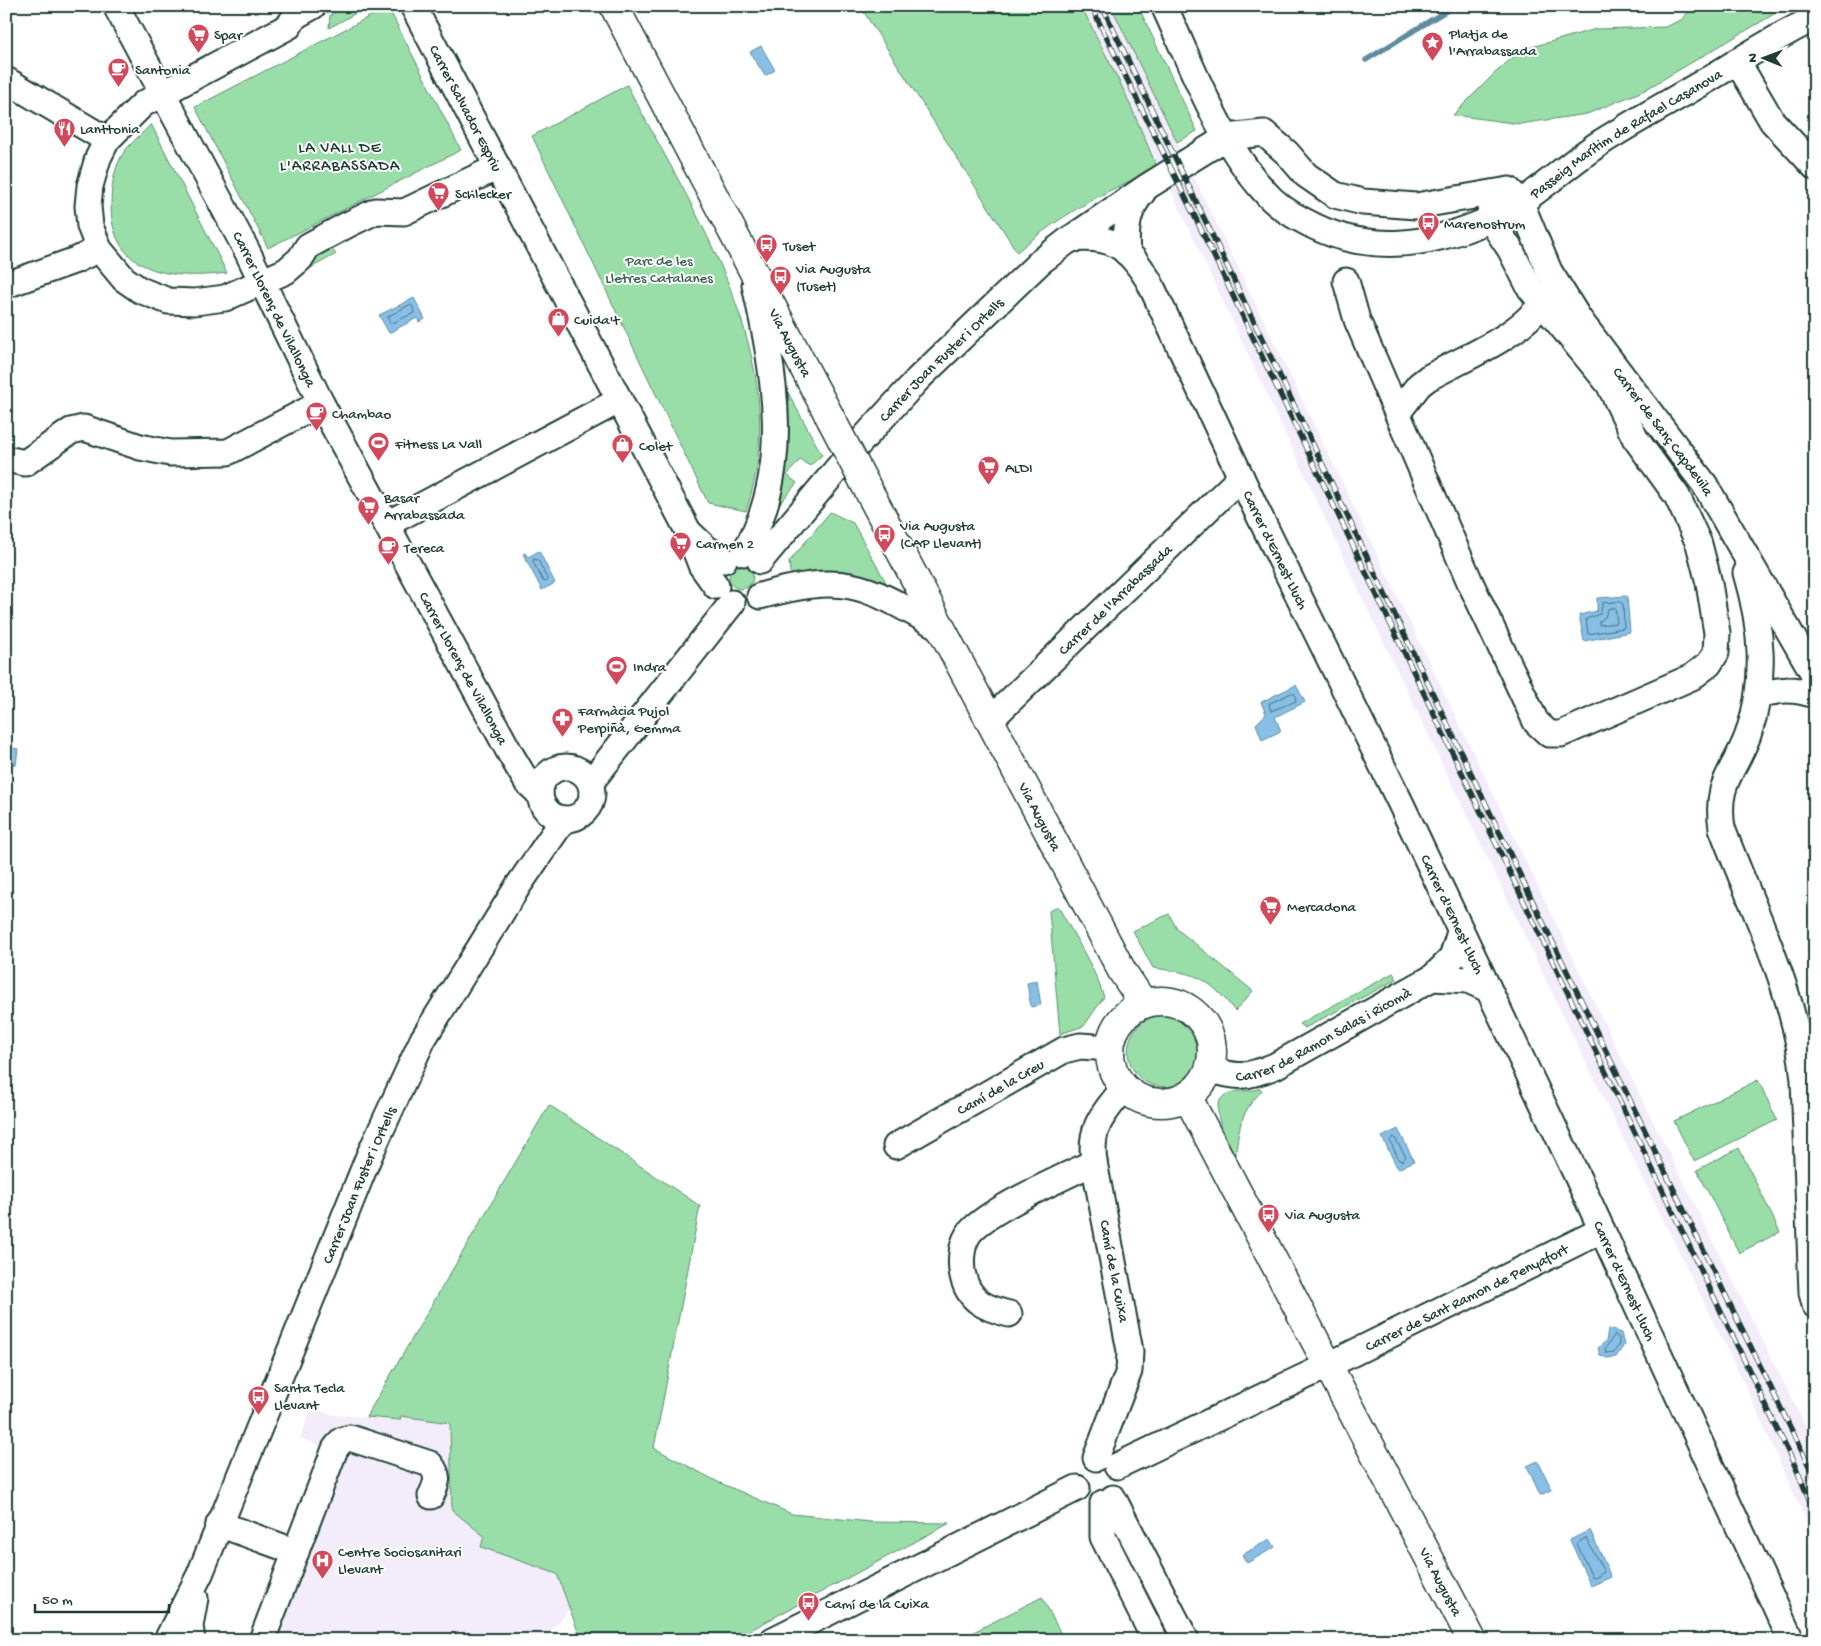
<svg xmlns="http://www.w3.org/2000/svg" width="1821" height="1646" font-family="'Gochi Hand',sans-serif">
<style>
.built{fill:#f3ecfa}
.green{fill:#99dda8;stroke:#5c8d6e}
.water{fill:#88bfe6;stroke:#5e8b9f}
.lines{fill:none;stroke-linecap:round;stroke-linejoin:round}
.shore{stroke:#49717b;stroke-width:1}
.stream{stroke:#5e8b9f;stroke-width:5.5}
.minor-casing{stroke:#1f3d34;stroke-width:29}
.major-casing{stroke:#1f3d34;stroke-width:31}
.minor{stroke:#fff;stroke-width:25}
.major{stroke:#fff;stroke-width:28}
.rail-casing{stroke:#1f3d34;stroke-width:5.5}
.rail{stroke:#fff;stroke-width:4;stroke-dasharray:11;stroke-linecap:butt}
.major-bridge-casing{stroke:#1f3d34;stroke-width:31;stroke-linecap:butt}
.major-bridge{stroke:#fff;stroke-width:28}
.labels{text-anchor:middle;stroke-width:4;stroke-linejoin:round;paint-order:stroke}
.poi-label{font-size:15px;fill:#1f3d34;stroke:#fff;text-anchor:start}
.street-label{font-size:15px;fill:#1f3d34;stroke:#fff}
.park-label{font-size:15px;fill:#3e6551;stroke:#fff}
.neighbourhood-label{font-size:16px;letter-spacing:1px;fill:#1f3d34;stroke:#fff}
</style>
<rect width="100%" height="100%" fill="#fff"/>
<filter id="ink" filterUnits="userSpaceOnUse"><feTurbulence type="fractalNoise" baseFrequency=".02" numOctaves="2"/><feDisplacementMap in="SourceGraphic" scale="10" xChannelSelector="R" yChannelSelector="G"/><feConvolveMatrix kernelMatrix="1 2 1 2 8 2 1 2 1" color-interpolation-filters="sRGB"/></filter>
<g filter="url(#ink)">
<!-- built -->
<g class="built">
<path d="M1081 6H1111L1615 1045 1807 1429 1815 1447V1541L1753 1402 1584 1059 1370 614 1175 199Z"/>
<path d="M311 1409 335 1415 400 1420 401 1416 450 1423 452 1510 484 1536 481 1547 557 1574 571 1608 543 1640H251L307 1499 304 1491 321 1447 300 1438Z"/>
</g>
<!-- green -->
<g class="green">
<path d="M345 6 365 8 329 28 330 15Z"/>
<path d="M860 6H1081L1125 93 1158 169C1106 190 1059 216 1017 252Z"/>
<path d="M1111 6H1138L1197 131 1177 142Z"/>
<path d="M1694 6H1788L1643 91 1587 114 1520 124 1453 115 1496 72 1521 50 1596 29 1665 27 1681 20Z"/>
<path d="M388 7 461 150 268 248 195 107Z"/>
<path d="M627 85C694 214 797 360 746 511L708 503 532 136Z"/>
<path d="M151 124 227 273C174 280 112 275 111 207 111 189 113 171 122 155 129 144 142 134 151 124Z"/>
<path d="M326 244 336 254 302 273Z"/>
<path d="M779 376 822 455 810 466 800 460 787 475 797 483 770 515Z"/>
<path d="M830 512 853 523 888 586C858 571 826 568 793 576L790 572 789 562Z"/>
<circle cx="741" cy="577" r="12"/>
<path d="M1058 906C1074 936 1093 964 1104 997L1084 1026 1060 1034 1049 911Z"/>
<path d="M1169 914 1177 929 1253 991 1235 1011C1206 975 1197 974 1153 968L1133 931Z"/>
<path d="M1393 973 1397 979 1305 1028 1299 1024Z"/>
<circle cx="1164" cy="1051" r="36"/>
<path d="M1758 1080 1777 1120 1694 1161 1674 1121Z"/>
<path d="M1260 1088 1262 1091C1242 1109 1237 1131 1236 1157 1228 1141 1201 1099 1233 1092 1242 1090 1252 1092 1260 1088Z"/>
<path d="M549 1105 700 1206 654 1448 718 1482 792 1514 871 1522 950 1523 732 1640H581L557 1574 481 1547 484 1536 452 1510 450 1423 401 1416 400 1420 366 1417Z"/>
<path d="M1739 1148 1780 1232 1739 1253 1697 1170Z"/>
<path d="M1042 1597 1064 1640H958Z"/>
</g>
<!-- water -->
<g class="water">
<path d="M761 46 775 70 765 76 750 52Z"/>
<path d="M414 298 425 319 419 322 417 318 389 333 379 315Z"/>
<path d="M539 551 555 583 542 590 523 554 525 553 528 557Z"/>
<path d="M1627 596 1630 632 1584 641 1579 615 1597 611V598Z"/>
<path d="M1296 685 1305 702 1275 717 1281 731 1262 740 1256 724 1266 714 1261 702Z"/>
<path d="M6 747 18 749 16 765 6 763Z"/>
<path d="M1037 981 1041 1005 1031 1007 1027 983Z"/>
<path d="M1398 1129 1414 1161 1398 1169 1382 1137Z"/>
<path d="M1608 1329 1621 1333 1624 1345 1616 1357 1607 1358 1600 1355 1598 1348 1606 1341Z"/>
<path d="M1538 1461 1552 1490 1540 1495 1527 1466Z"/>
<path d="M1590 1530 1611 1577 1591 1586 1570 1540Z"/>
<path d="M1270 1539 1275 1547 1247 1563 1242 1555Z"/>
</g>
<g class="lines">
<!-- shore -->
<g class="shore">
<path d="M410 305 413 307 414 313 390 324 388 317Z"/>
<path d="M534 559 538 560 547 579 546 582 543 581 533 562Z"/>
<path d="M1620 602 1623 604 1624 628 1588 634 1586 619 1600 614 1603 603Z"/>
<path d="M1615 608 1617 623 1599 625V622L1605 617 1608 609Z"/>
<path d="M1292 693 1295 694 1296 701 1271 711 1269 704Z"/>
<path d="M1394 1137 1406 1157 1402 1161 1399 1160 1390 1141Z"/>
<path d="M1615 1335 1619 1338V1344L1614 1352 1606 1353 1605 1349Z"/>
<path d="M1586 1538 1604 1572 1595 1578 1592 1577 1577 1544Z"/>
</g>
<!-- stream -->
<path class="stream" d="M1366 60 1454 6"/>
<defs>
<g id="minor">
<path id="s1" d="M116 6 247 251 321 403 511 755 527 782 540 794"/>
<path d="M313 6 295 16 289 26 143 104 107 140 98 158 90 186 88 206 90 226 99 249 124 279 140 290 168 301 195 302 225 298 286 271 300 259 308 246 347 225 376 211 404 212 498 167"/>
<path id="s2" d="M413 6 687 529 701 565 716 586"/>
<path id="s3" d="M1164 6C1192 66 1219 141 1264 191 1274 203 1290 214 1304 221 1365 255 1427 247 1489 220 1530 202 1563 167 1600 143 1633 122 1668 103 1702 83 1739 61 1775 37 1815 18"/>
<path d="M1737 61 1772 121 1815 167"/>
<path d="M6 80 107 140"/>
<path id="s4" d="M1070 239C1112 235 1127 245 1149 281L1255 507 1401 804 1577 1176 1791 1640"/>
<path d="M1127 253C1125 229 1127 210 1143 192"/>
<path d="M1346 281 1357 320 1470 582 1536 722 1549 734H1561L1692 677 1709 664 1716 653 1717 633 1709 583 1699 544 1677 496 1635 438 1609 384 1530 288 1510 249 1490 219 1491 193"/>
<path d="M6 285 76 260 99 249"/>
<path d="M1398 412 1419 385 1428 378C1467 356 1513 340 1542 304"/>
<path d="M6 459 25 463 71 431 84 428 140 447 170 453 228 452 321 403"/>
<path d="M387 524 620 400"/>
<path d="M690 533 706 548 724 560"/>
<path d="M744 553C793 470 775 375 755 285"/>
<path id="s5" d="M760 561 853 450 918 379 1040 262 1070 239 1148 186 1227 137 1264 133 1287 153 1306 175 1335 195 1363 202 1416 206 1509 190 1520 201 1549 271 1579 319 1705 485 1815 676"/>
<path d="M1746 573C1762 627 1767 680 1748 735 1734 773 1715 782 1722 828 1753 911 1796 991 1804 1080L1812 1293 1815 1305"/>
<path d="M760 596C847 572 864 585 939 627"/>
<path d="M1758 695C1781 689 1792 688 1815 695"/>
<path id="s6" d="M989 721 1241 477"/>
<circle cx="566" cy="793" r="26"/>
<path d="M591 782 732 603"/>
<path d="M1432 978 1468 980 1488 989"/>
<path id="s7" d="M1210 1069C1238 1079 1247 1077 1275 1066L1432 978 1452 958 1460 932"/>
<path id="s8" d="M896 1146 1064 1050 1080 1046 1110 1048"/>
<path d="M1009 1314C985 1308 969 1301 963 1276 960 1264 961 1246 968 1235 982 1212 1067 1176 1094 1162"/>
<path d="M1096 1458 1129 1371 1130 1351 1094 1162C1089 1127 1103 1114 1124 1088"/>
<path id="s9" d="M1117 1466 1329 1365 1602 1230"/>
<path d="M1113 1498 1186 1640"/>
<path d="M1103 1503V1537L1155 1640"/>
<path d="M219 1524 296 1552"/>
<path id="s10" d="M167 1640 200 1574 369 1156 423 1039 518 886 564 819"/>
<path d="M192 1640 190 1626 195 1598"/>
<path d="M262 1640 335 1449 342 1440 350 1438 430 1464C440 1476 437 1483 431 1496"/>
<path d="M773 1640 1077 1488"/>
</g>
<g id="major">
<path id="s11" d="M614 6 831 419"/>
<path id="s12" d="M864 482 1122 971 1144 1004"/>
<circle cx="1161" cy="1052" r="51"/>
<path id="s13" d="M1187 1096 1472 1640"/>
</g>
</defs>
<!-- minor casing -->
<use href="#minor" class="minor-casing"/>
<!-- major casing -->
<use href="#major" class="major-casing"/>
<!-- minor -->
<use href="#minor" class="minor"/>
<!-- major -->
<use href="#major" class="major"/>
<defs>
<g id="rail">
<path d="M1091 6 1197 221 1796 1468 1815 1513"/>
<path d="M1102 6 1534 904 1815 1478"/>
</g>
</defs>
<!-- rail casing -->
<use href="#rail" class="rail-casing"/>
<!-- rail -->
<use href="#rail" class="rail"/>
<defs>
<path id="major-bridge" d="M831 419 864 482"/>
</defs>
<!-- major-bridge casing -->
<use href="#major-bridge" class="major-bridge-casing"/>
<!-- major-bridge -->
<use href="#major-bridge" class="major-bridge"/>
</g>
</g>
<!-- icons -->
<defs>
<symbol id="supermarket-pin" viewBox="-11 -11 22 30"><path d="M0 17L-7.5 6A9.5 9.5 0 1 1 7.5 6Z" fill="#d1495b" stroke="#fff"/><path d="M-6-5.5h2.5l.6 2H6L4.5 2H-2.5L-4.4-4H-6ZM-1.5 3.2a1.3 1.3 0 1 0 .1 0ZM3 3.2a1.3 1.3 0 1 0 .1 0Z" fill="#fff"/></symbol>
<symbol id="sight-pin" viewBox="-11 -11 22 30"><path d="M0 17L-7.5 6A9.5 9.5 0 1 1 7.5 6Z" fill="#d1495b" stroke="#fff"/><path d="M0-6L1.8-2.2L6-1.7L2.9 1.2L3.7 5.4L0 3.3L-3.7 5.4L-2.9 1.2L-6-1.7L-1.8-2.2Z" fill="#fff"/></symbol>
<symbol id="cafe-pin" viewBox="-11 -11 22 30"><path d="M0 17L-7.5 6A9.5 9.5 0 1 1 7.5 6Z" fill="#d1495b" stroke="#fff"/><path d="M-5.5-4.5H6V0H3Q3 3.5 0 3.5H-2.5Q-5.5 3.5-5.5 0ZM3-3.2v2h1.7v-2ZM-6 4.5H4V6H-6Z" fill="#fff"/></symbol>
<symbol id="restaurant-pin" viewBox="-11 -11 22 30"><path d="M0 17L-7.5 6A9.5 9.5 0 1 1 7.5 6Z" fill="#d1495b" stroke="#fff"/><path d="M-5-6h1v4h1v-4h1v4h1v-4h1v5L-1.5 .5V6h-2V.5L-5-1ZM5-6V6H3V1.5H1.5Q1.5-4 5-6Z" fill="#fff"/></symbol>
<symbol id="bus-pin" viewBox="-11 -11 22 30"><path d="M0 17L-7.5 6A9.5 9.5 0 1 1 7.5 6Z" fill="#d1495b" stroke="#fff"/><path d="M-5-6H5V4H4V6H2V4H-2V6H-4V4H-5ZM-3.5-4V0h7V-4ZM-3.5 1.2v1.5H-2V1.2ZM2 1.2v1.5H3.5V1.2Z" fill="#fff"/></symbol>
<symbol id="shop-pin" viewBox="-11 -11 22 30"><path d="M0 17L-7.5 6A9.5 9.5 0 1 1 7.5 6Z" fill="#d1495b" stroke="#fff"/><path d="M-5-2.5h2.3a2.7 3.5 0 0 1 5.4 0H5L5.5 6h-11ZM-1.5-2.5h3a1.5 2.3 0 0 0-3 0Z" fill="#fff"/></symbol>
<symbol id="stadium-pin" viewBox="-11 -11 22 30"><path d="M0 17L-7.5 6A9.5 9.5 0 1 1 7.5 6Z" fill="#d1495b" stroke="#fff"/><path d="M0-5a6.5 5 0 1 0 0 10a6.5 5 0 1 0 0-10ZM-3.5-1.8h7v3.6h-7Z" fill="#fff"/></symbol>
<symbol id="pharmacy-pin" viewBox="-11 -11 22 30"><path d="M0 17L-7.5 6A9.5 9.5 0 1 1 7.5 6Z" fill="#d1495b" stroke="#fff"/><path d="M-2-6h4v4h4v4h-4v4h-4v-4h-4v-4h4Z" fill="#fff"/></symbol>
<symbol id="hospital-pin" viewBox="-11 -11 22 30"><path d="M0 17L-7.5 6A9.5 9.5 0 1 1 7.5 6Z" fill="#d1495b" stroke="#fff"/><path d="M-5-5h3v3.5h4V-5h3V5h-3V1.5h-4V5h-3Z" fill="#fff"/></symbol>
</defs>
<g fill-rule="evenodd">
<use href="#supermarket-pin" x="186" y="22" width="25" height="34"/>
<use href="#sight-pin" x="1420" y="30" width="25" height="34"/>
<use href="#cafe-pin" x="106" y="56" width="25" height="34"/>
<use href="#restaurant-pin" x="52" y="116" width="25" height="34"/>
<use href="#supermarket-pin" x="426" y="180" width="25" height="34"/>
<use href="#bus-pin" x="1416" y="210" width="25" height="34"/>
<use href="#bus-pin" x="754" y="232" width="25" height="34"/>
<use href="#bus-pin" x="768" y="264" width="25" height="34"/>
<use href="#shop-pin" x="546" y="306" width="25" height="34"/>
<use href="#cafe-pin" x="304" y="400" width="25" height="34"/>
<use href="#stadium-pin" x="366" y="430" width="25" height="34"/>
<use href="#shop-pin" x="610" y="432" width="25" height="34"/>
<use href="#supermarket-pin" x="976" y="454" width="25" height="34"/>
<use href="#supermarket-pin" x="356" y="494" width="25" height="34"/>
<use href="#bus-pin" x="872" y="522" width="25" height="34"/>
<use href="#supermarket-pin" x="668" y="530" width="25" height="34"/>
<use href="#cafe-pin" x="376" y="534" width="25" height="34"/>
<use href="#stadium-pin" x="604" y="654" width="25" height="34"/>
<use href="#pharmacy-pin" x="550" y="706" width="25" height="34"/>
<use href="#supermarket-pin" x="1258" y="894" width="25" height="34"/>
<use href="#bus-pin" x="1256" y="1202" width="25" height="34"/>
<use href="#bus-pin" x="246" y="1384" width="25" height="34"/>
<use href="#hospital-pin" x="310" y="1548" width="25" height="34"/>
<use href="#bus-pin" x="796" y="1590" width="25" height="34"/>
</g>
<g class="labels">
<!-- poi labels -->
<g class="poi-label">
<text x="1449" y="38">Platja de<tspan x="1449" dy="17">l'Arrabassada</tspan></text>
<text x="214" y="39">Spar</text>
<text x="135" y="74">Santonia</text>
<text x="80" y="133">Lanttonia</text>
<text x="455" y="198">Schlecker</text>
<text x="1444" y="228">Marenostrum</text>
<text x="783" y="250">Tuset</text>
<text x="796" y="273">Via Augusta<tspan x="796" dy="17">(Tuset)</tspan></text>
<text x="574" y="324">Cuida't</text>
<text x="332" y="418">Chambao</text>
<text x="395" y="448">Fitness La Vall</text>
<text x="639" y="450">Colet</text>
<text x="1005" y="472">ALDI</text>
<text x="384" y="502">Basar<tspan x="384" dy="17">Arrabassada</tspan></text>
<text x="900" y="530">Via Augusta<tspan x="900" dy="17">(CAP Llevant)</tspan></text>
<text x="696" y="548">Carmen 2</text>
<text x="404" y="552">Tereca</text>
<text x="633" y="671">Indra</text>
<text x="578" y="715">Farmàcia Pujol<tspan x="578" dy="17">Perpiñà, Gemma</tspan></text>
<text x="1287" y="911">Mercadona</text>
<text x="1285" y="1219">Via Augusta</text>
<text x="274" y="1392">Santa Tecla<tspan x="274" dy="17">Llevant</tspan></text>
<text x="338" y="1556">Centre Sociosanitari<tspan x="338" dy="17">Llevant</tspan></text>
<text x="825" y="1608">Camí de la Cuixa</text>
</g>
<!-- street labels -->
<g class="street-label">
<text dy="5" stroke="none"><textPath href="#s2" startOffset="115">Carrer Salvador Espriu</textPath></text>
<text dy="5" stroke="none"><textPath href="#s3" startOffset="616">Passeig Marítim de Rafael Casanova</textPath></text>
<text dy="5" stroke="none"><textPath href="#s1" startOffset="342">Carrer Llorenç de Vilallonga</textPath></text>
<text dy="5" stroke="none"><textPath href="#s11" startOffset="380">Via Augusta</textPath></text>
<text dy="5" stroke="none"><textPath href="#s5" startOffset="271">Carrer Joan Fuster i Ortells</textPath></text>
<text dy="5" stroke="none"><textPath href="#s5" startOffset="1232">Carrer de Sanç Capdevila</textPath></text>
<text dy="5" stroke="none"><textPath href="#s4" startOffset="394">Carrer d'Ernest Lluch</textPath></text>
<text dy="5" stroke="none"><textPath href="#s6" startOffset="175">Carrer de l'Arrabassada</textPath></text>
<text dy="5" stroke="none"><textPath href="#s1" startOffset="748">Carrer Llorenç de Vilallonga</textPath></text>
<text dy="5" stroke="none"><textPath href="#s12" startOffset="378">Via Augusta</textPath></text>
<text dy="5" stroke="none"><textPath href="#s4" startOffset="799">Carrer d'Ernest Lluch</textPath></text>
<text dy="5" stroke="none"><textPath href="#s7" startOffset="124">Carrer de Ramon Salas i Ricomà</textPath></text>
<text dy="5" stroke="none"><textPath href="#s8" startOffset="120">Camí de la Creu</textPath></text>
<text dy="5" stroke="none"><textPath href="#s10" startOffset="494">Carrer Joan Fuster i Ortells</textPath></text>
<text transform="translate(1115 1271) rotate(79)" y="5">Camí de la Cuixa</text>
<text dy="5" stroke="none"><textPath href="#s4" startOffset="1204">Carrer d'Ernest Lluch</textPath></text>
<text dy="5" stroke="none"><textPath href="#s9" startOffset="388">Carrer de Sant Ramon de Penyafort</textPath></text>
<text dy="5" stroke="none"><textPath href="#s13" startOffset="548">Via Augusta</textPath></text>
</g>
<!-- park labels -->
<g class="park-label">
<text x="659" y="265">Parc de les<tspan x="659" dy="17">Lletres Catalanes</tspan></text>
</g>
<!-- neighbourhood labels -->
<g class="neighbourhood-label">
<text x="340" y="152">LA VALL DE<tspan x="340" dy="18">L'ARRABASSADA</tspan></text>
</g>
</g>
<!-- margin -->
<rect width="1821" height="1646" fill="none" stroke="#fff" stroke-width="25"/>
<rect x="12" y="12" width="1796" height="1621" fill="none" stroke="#1f3d34" stroke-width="2" filter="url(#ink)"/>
<!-- north arrow -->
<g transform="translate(1764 58) rotate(271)" stroke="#ffffff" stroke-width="4" paint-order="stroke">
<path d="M0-4L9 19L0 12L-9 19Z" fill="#1f3d34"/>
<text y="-8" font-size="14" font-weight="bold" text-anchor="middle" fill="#1f3d34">N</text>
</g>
<!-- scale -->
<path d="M35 1604v8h134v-8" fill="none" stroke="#1f3d34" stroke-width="2.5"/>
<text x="42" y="1604" font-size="15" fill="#1f3d34" stroke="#ffffff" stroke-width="4" paint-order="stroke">50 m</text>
</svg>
